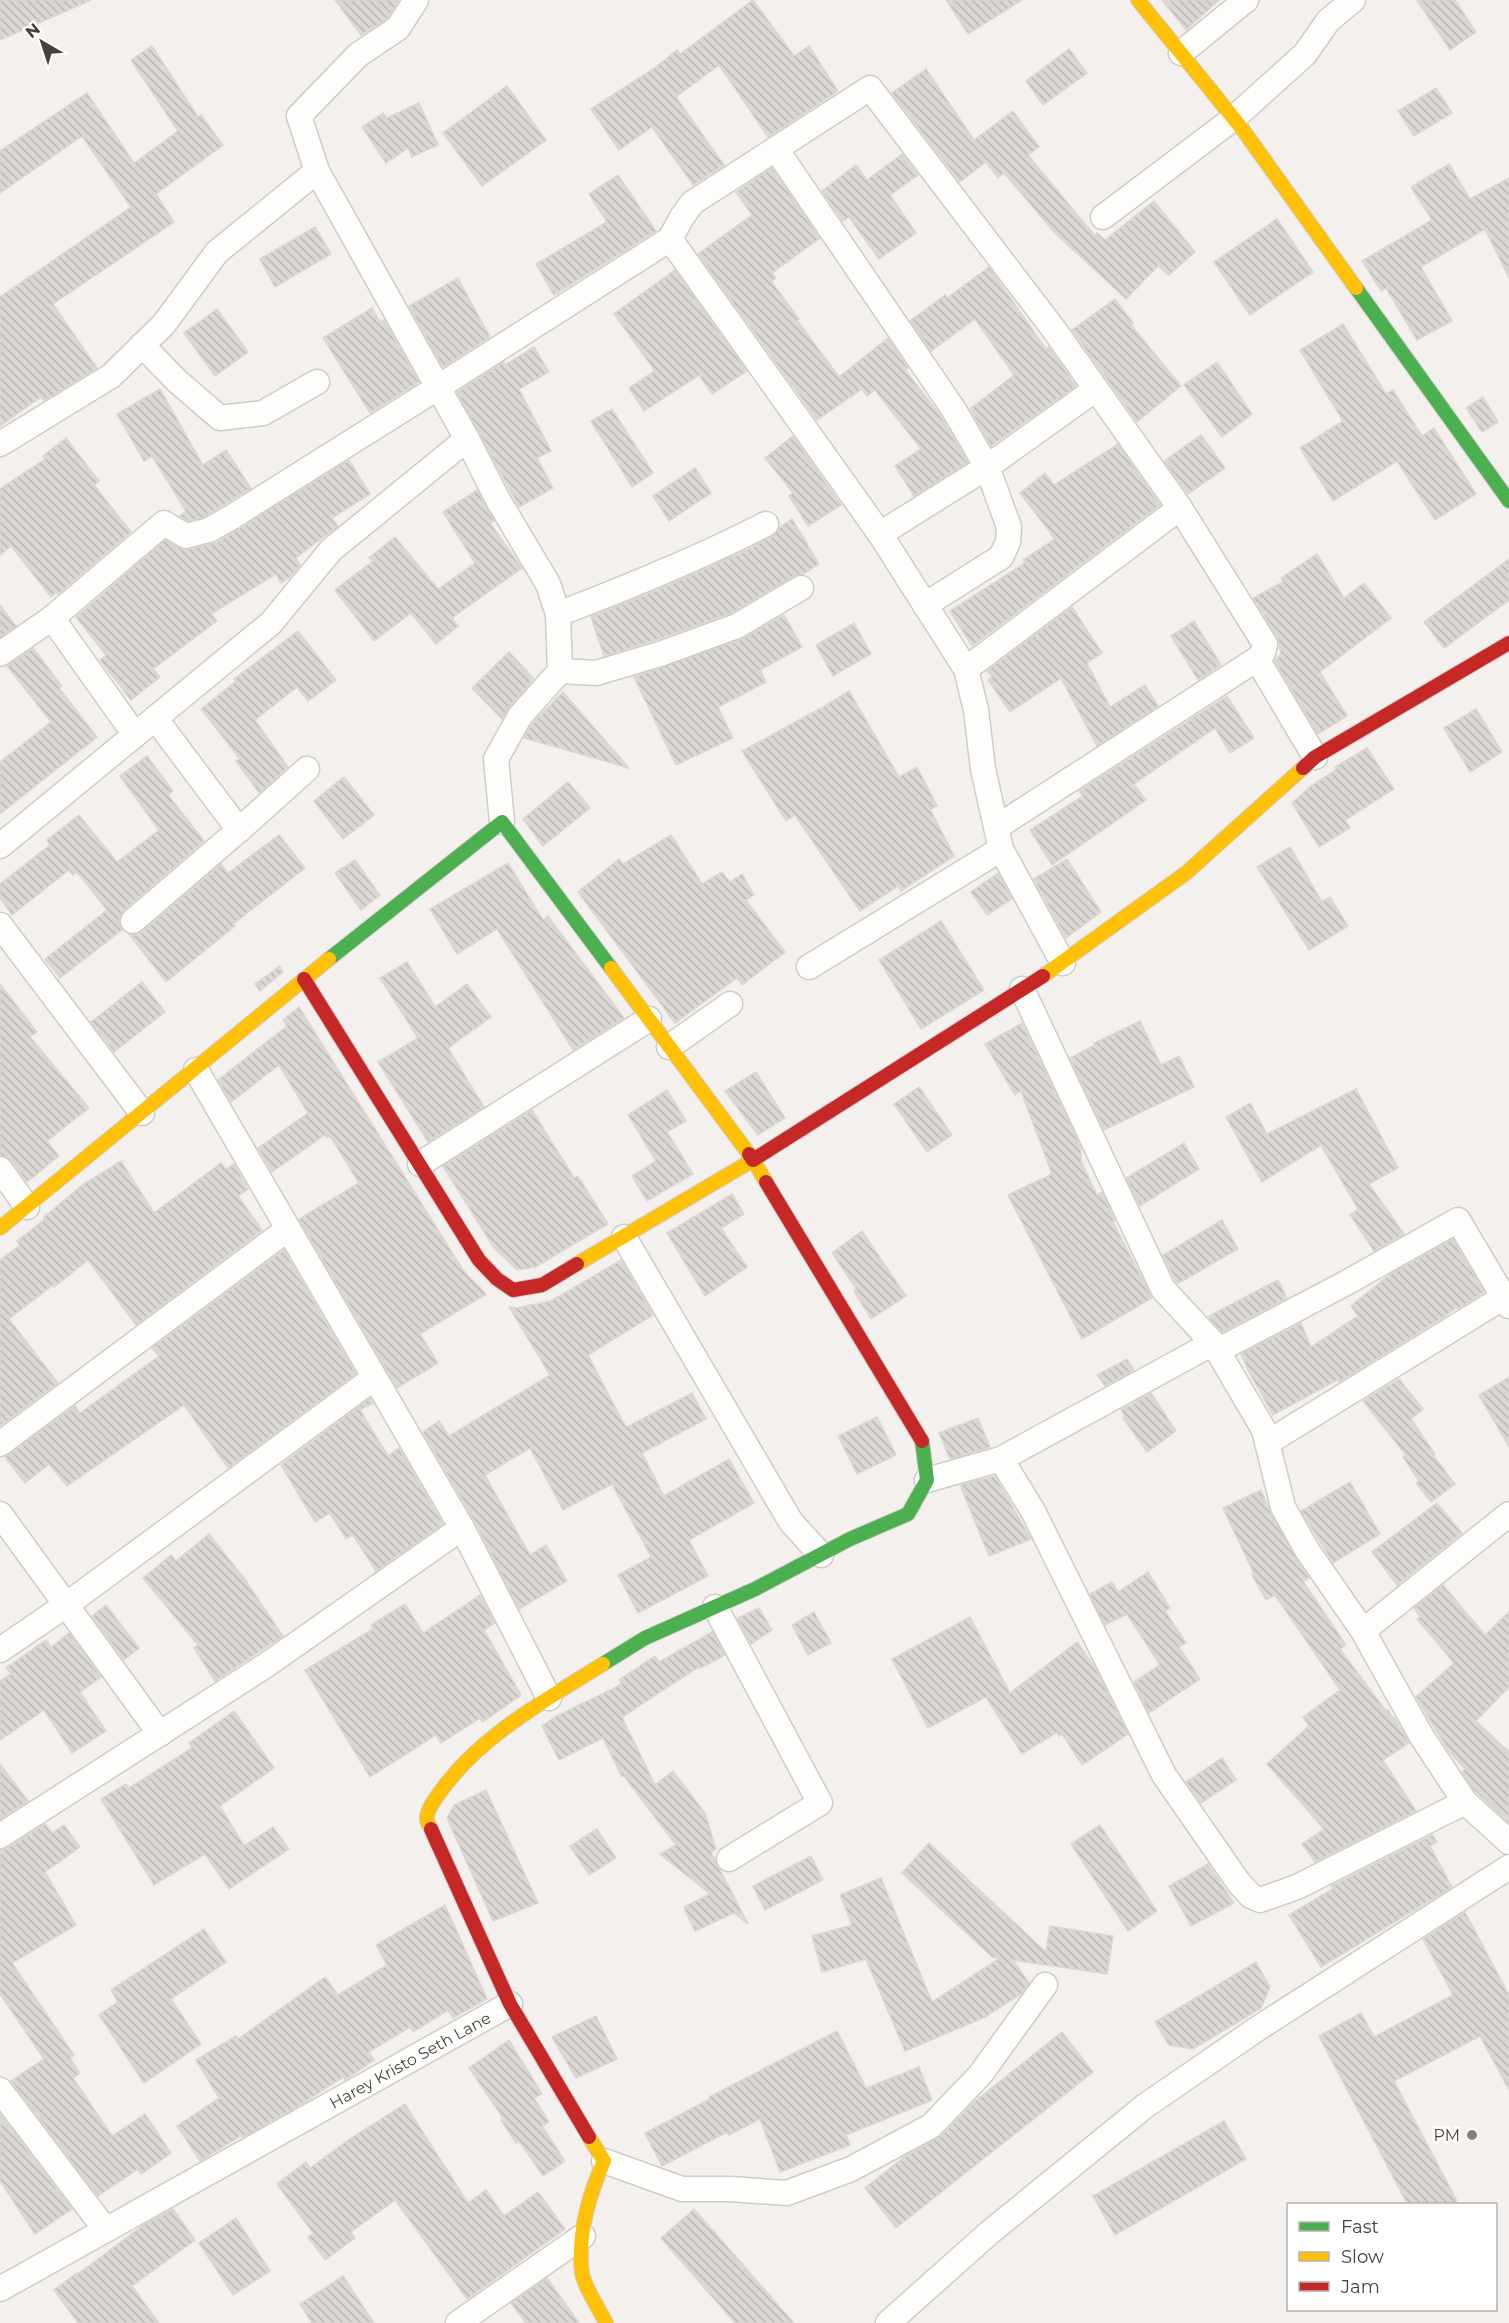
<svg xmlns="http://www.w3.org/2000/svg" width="1509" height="2323" font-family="Montserrat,sans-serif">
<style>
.building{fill:url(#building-back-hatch);stroke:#dcd7d2;stroke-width:1.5}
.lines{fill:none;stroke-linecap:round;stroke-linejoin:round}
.street-casing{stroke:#d0ccc8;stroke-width:27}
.fast-casing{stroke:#d4cec5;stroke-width:16}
.slow-casing{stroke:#d4cec5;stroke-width:16}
.jam-casing{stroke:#d4cec5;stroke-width:16}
.street{stroke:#fdfdfc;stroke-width:24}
.fast{stroke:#4caf50;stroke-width:14}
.slow{stroke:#ffc107;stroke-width:14}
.jam{stroke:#c62828;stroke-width:14}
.poi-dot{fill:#867e77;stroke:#fff;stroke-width:2}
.labels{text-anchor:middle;stroke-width:6;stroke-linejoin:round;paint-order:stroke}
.street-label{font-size:16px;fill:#4b4037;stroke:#fff}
.poi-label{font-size:16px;fill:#4b4037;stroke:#fff;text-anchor:end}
</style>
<defs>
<pattern id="building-back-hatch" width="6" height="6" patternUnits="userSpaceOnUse" patternTransform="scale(1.5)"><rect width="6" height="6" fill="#dbd7d3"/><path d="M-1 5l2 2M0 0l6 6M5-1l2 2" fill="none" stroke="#bdbab6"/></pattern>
</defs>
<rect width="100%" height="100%" fill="#f3f0ed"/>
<!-- building -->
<g class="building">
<path d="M0 0H91L0 40Z"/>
<path d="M335 0H399L388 18 361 35Z"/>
<path d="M753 0 794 56 809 46 838 91 768 137 719 65 676 97 724 165 693 185 652 127 619 150 591 109 656 67 677 50 680 54Z"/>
<path d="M946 0H1022L968 34Z"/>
<path d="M1162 0H1219L1186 30Z"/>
<path d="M1417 0H1455L1476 32 1450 50Z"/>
<path d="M152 46 198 117 201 115 223 145 156 194 174 222 53 304 97 368 44 401 41 397 0 426V297L131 207 82 136 0 193V151L87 93 134 163 178 131 131 60Z"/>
<path d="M1069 49 1087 73 1043 105 1026 81Z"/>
<path d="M926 69 974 140 1013 111 1039 147 1028 155 1095 236 1097 233 1105 240 1154 201 1195 252 1169 275 1158 266 1126 299 1054 232 1004 173 998 178 986 162 960 182 892 93Z"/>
<path d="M507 86 546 140 482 186 443 133Z"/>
<path d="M1436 88 1452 113 1414 136 1398 111Z"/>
<path d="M419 103 438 145 412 157 408 148 386 163 362 127 383 113 387 118Z"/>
<path d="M902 154 918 175 890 195 916 233 879 259 849 217 843 221 822 191 856 165 867 180Z"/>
<path d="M1449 164 1470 199 1509 178V278L1485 229 1421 267 1452 321 1417 340 1386 288 1381 291 1362 261 1432 220 1411 187Z"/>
<path d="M772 168 820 238 772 273 776 278 771 281 799 319 797 320 839 377 888 338 908 368 905 370 940 415 968 462 914 496 895 466 921 449 875 390 867 396 862 389 817 420 698 254 752 215 736 192Z"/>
<path d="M618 175 656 231 554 295 536 264 607 222 589 194Z"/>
<path d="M1277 219 1313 272 1250 315 1214 262Z"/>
<path d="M315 227 331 254 275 287 260 259Z"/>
<path d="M989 267 1046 349 1049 347 1076 386 991 446 970 409 1014 375 975 319 931 351 910 321 945 295 947 298Z"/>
<path d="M675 270 747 371 712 394 699 375 644 411 629 388 655 371 614 314Z"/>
<path d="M458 278 490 337 443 367 409 306Z"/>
<path d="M1115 299 1133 323 1131 325 1181 386 1137 422 1072 330Z"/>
<path d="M372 308 380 322 384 320 419 382 370 413 323 338Z"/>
<path d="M217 309 248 352 215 376 184 333Z"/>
<path d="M1343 324 1386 394 1393 390 1422 436 1434 428 1476 494 1435 520 1397 461 1333 501 1300 448 1343 421 1300 350Z"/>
<path d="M534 347 549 372 519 389 551 451 537 458 553 488 519 507 457 392 504 362 505 365Z"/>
<path d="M1217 362 1252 414 1222 437 1184 385Z"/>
<path d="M160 389 203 465 226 450 251 488 204 517 188 521 180 516 186 511 152 456 144 461 117 414Z"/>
<path d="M1483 397 1498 422 1482 432 1466 408Z"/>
<path d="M612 409 653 473 632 487 591 421Z"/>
<path d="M1201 435 1225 468 1188 494 1164 461Z"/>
<path d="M793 436 841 505 808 526 789 496 793 493 765 458Z"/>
<path d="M66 438 99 481 94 485 131 532 58 594 57 592 51 597 11 546 0 555V489L45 459 43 456Z"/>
<path d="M1118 444 1160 505 972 646 950 611 1025 563 1023 560 1055 539 1020 493 1045 473 1054 485Z"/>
<path d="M349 460 370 494 332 518 338 526 296 558 300 565 289 578 281 583 276 574 211 614 217 621 153 669 160 677 131 700 100 660 106 655 76 617 165 540 184 550 216 543Z"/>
<path d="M695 468 711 493 669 521 653 496Z"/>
<path d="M477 490 494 521 490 523 522 568 452 618 458 626 436 644 411 613 374 641 335 590 373 561 369 558 395 537 438 589 475 563 443 512Z"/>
<path d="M792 519 819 564 803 574 794 576 731 613 656 640 604 656 591 617 669 585 747 550 773 536 780 527Z"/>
<path d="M1317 554 1344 598 1364 583 1391 618 1320 672 1347 716 1318 734 1275 661 1281 654 1277 637 1253 598 1283 582 1281 578Z"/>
<path d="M1509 559V600L1444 648 1424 622Z"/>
<path d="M0 605 16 626 0 637Z"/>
<path d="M1072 607 1102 653 1087 663 1110 707 1145 685 1158 706 1097 746 1061 678 1010 712 988 680 992 677 987 671Z"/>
<path d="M784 615 802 647 760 670 766 682 718 707 733 738 676 765 634 677 742 639Z"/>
<path d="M1194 621 1221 665 1198 680 1171 636Z"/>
<path d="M854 623 871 654 833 676 816 645Z"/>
<path d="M298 631 336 680 308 701 297 687 255 720 288 767 259 793 236 761 240 759 201 709 236 681 234 679Z"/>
<path d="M33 648 62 686 59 688 97 737 0 814V762L51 722 7 666Z"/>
<path d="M509 652 534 679 509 707 502 719 472 688Z"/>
<path d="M849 691 899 777 917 767 937 806 930 809 954 856 901 891 898 886 860 911 795 815 786 821 742 751 823 707Z"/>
<path d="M563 692 629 768 524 738 532 724Z"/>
<path d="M1227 696 1254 738 1230 753 1215 728 1134 784 1146 800 1052 865 1030 830 1083 796 1079 791Z"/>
<path d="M1476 709 1502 752 1470 772 1444 728Z"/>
<path d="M1367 748 1394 789 1345 820 1350 828 1319 847 1292 803 1312 785 1336 770 1335 767Z"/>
<path d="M147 756 173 791 168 795 204 841 124 910 120 916 119 923 122 930 60 978 45 959 107 910 77 872 73 875 69 870 12 915 0 898V884L50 845 47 840 79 815 117 862 159 830 120 776Z"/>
<path d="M344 777 374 815 343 839 314 801Z"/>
<path d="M568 782 590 808 543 846 523 819Z"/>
<path d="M279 835 305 868 233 924 235 926 166 982 129 934 135 935 142 932 221 864 228 873Z"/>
<path d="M671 835 702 884 722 872 730 882 742 874 754 895 746 900 785 952 742 985 737 978 675 1023 578 892 619 859 623 864Z"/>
<path d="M1290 847 1322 902 1330 897 1348 926 1309 950 1257 867Z"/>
<path d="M1067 859 1101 912 1066 938 1034 879Z"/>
<path d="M355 860 380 895 361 910 335 873Z"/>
<path d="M508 863 543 920 548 916 624 1018 573 1050 497 929 457 954 430 909Z"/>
<path d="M998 873 1012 899 987 915 971 892Z"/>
<path d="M941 921 984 990 921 1029 879 960Z"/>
<path d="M407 962 435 1007 467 984 491 1017 448 1048 484 1107 428 1142 378 1062 418 1038 380 978Z"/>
<path d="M280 966 283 972 260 991 255 984Z"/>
<path d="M142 982 165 1012 114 1052 91 1022Z"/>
<path d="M0 984 37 1032 30 1037 89 1108 47 1141 59 1156 27 1182 11 1160 0 1155Z"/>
<path d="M299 1007 463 1270 486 1294 420 1334 438 1363 397 1388 299 1219 359 1183 330 1136 327 1138 325 1135 272 1172 258 1148 308 1113 279 1065 231 1102 218 1080 287 1026 283 1020Z"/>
<path d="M1140 1021 1161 1065 1179 1056 1194 1087 1104 1130 1070 1058 1095 1045 1094 1043Z"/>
<path d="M1022 1023 1081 1147V1161L1097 1195 1102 1192 1115 1221 1113 1222 1152 1298 1082 1339 1008 1195 1052 1174 1021 1091 1015 1095 985 1044Z"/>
<path d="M756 1072 785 1118 758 1135 725 1091Z"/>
<path d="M919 1087 952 1135 927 1152 894 1104Z"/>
<path d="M1356 1089 1398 1168 1369 1184 1404 1234 1374 1251 1350 1215 1358 1209 1321 1145 1262 1182 1226 1117 1250 1103 1267 1134Z"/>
<path d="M667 1090 686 1121 667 1132 693 1174 647 1201 632 1176 656 1161 628 1115Z"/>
<path d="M532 1110 574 1178 578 1176 608 1224 535 1267 517 1270 494 1248 443 1166Z"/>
<path d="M1184 1143 1199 1169 1140 1206 1126 1178Z"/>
<path d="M121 1161 154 1213 221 1163 226 1169 234 1164 248 1189 238 1196 262 1230 136 1325 88 1260 54 1287 53 1285 9 1319 58 1383 0 1426V1260L20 1245 17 1241 45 1219 44 1217 82 1185Z"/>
<path d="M732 1194 744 1214 721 1228 747 1267 705 1296 667 1233Z"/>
<path d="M1222 1220 1238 1249 1177 1284 1163 1255Z"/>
<path d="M862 1231 906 1296 871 1319 854 1291 857 1290 832 1253Z"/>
<path d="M1453 1239 1484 1292 1458 1309 1457 1307 1444 1317 1339 1382 1337 1380 1273 1415 1250 1374 1241 1354 1301 1323 1311 1347 1358 1316 1351 1306 1390 1274Z"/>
<path d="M284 1250 356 1374 228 1468 184 1405 67 1486 49 1464 25 1483 5 1457 75 1406 80 1413 159 1356 152 1348Z"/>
<path d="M621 1260 653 1315 588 1355 623 1422 627 1427 692 1393 706 1419 642 1453 664 1496 729 1459 754 1503 689 1540 708 1576 638 1613 618 1575 651 1557 612 1484 563 1510 530 1448 485 1475 530 1555 546 1545 567 1581 519 1609 475 1522 423 1432 439 1421 449 1436 550 1375 509 1307 516 1308 551 1301Z"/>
<path d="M1278 1280 1287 1298 1222 1332 1211 1320 1209 1316Z"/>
<path d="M1127 1359 1134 1370 1105 1386 1097 1375Z"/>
<path d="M1509 1377V1447L1479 1395Z"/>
<path d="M1399 1379 1423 1409 1411 1419 1435 1454 1433 1455 1455 1484 1431 1502 1416 1483 1419 1481 1403 1457 1406 1455 1363 1401Z"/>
<path d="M1151 1393 1176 1431 1147 1452 1123 1418 1125 1416 1121 1410Z"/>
<path d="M370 1398 373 1403 360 1410 388 1456 399 1448 443 1524 376 1571 353 1535 346 1539 330 1513 315 1522 281 1465Z"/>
<path d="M877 1417 896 1455 857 1474 838 1436Z"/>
<path d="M978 1418 990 1447 950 1459 939 1433Z"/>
<path d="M995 1476 1031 1539 989 1556 960 1485Z"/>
<path d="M1350 1482 1380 1534 1333 1563 1301 1511Z"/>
<path d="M1261 1490 1271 1514 1309 1578 1303 1581 1346 1645 1340 1649 1386 1711 1388 1710 1393 1718 1394 1717 1409 1743 1383 1760 1416 1811 1315 1862 1302 1844 1324 1829 1267 1764 1309 1726 1303 1717 1340 1690 1275 1595 1266 1600 1252 1575 1254 1574 1223 1508Z"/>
<path d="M1437 1503 1462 1533 1397 1585 1372 1552Z"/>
<path d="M209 1534 244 1578 283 1636 215 1681 194 1648 198 1645 143 1578 171 1555 176 1561Z"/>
<path d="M1148 1572 1170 1608 1165 1611 1186 1643 1179 1647 1200 1679 1149 1713 1134 1682 1160 1665 1127 1614 1105 1625 1090 1594 1112 1582 1118 1592Z"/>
<path d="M1443 1585 1485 1635 1509 1612V1687L1476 1721 1509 1752V1823L1474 1790 1462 1772 1465 1769 1448 1750 1416 1697 1454 1663 1417 1619 1420 1617 1414 1608Z"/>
<path d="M480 1595 495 1623 484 1630 521 1695 490 1717 482 1722 480 1718 441 1743 436 1735 370 1777 305 1670 373 1629 371 1625 405 1604 423 1633Z"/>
<path d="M106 1605 139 1648 124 1660 92 1616Z"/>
<path d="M759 1608 772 1630 751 1644 737 1618Z"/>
<path d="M814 1612 831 1643 808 1655 792 1625Z"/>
<path d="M970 1617 1010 1693 1077 1642 1096 1669 1128 1734 1082 1765 1062 1734 1059 1736 1057 1732 1022 1754 986 1697 928 1728 892 1659Z"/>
<path d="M712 1632 725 1655 701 1668 700 1666 622 1717 655 1785 673 1771 705 1813 716 1849 711 1852 748 1924 734 1913 695 1931 684 1907 710 1894 660 1854 676 1845 624 1776 622 1777 603 1738 559 1760 542 1726 557 1716 622 1684 619 1680 655 1656 659 1662Z"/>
<path d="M69 1633 101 1677 80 1692 106 1731 72 1753 44 1710 0 1740V1681L11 1674 6 1668 46 1640 51 1647Z"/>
<path d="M234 1711 274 1768 220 1806 244 1846 273 1827 289 1849 229 1889 205 1854 154 1885 101 1799 126 1784 129 1788 192 1748 189 1743Z"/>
<path d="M1222 1758 1236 1780 1201 1803 1186 1782Z"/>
<path d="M0 1764 28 1801 0 1819Z"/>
<path d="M486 1790 538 1903 493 1921 447 1818 454 1805Z"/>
<path d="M45 1824 52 1833 64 1825 80 1847 45 1872 76 1925 12 1963 74 2055 70 2058 80 2073 73 2078 112 2136 145 2114 171 2153 141 2174 138 2169 98 2196 11 2081 44 2059 0 1994V1850L8 1848Z"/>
<path d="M1100 1825 1157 1911 1128 1931 1071 1844Z"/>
<path d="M597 1829 616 1858 589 1875 570 1846Z"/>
<path d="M1432 1835 1437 1842 1430 1846 1452 1887 1321 1967 1289 1915 1334 1888 1331 1886Z"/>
<path d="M929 1843 1046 1952 1050 1926 1113 1936 1107 1974 1013 1960 1029 1983 1021 1994 985 2017 905 2051 866 1959 822 1972 812 1936 852 1925 840 1895 881 1878 932 2002 1000 1958 992 1957 902 1873Z"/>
<path d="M811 1856 823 1880 765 1910 753 1886Z"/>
<path d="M1208 1864 1234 1903 1191 1926 1169 1886Z"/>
<path d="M445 1905 487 1999 453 2018 448 2010 413 2032 410 2027 369 2052 374 2060 345 2080 343 2077 300 2105 243 2137 242 2135 200 2161 177 2126 219 2098 196 2060 236 2036 238 2039 325 1977 338 1995 387 1965 376 1945Z"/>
<path d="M1465 1912 1509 1995V2090L1480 2036 1394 2081 1459 2205H1408L1319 2036 1361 2013 1374 2037 1453 1995 1423 1939Z"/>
<path d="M204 1929 226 1962 171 1999 201 2044 144 2083 99 2015 118 2002 111 1990Z"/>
<path d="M1256 1962 1270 1987 1261 2008 1193 2049 1169 2045 1155 2022Z"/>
<path d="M596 2016 617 2059 576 2078 552 2037Z"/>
<path d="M837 2031 866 2088 919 2067 932 2100 846 2135 850 2145 780 2172 760 2119 729 2135 727 2132 662 2166 645 2133 710 2099 709 2097Z"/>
<path d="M1062 2032 1093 2072 896 2228 865 2188 907 2155 941 2136 974 2102Z"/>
<path d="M509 2040 542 2094 534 2098 549 2122 542 2126 565 2161 543 2176 519 2141 516 2143 501 2120 503 2118 469 2068Z"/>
<path d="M405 2104 468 2203 486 2190 504 2216 538 2192 565 2229 467 2299 395 2200 351 2232 355 2238 325 2260 308 2237 313 2233 277 2184 306 2162 310 2168 351 2138Z"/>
<path d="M0 2114 72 2209 35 2234 0 2181Z"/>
<path d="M1224 2121 1246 2159 1115 2235 1093 2196Z"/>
<path d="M173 2209 195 2240 132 2286 159 2323H78L54 2290 77 2273 78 2274 145 2224Z"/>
<path d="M694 2209 794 2323H735L661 2238Z"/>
<path d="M236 2218 270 2271 233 2295 199 2243Z"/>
<path d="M343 2276 374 2323H312L300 2304Z"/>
<path d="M547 2278 579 2323H526L511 2303Z"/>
</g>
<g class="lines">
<defs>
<g id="street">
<path d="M416 0 398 28 358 55 299 116 317 171 467 439 498 500 548 584 558 614 560 671 520 716 496 759 502 822"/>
<path d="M1181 53 1246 0"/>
<path d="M776 149 954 410 987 467 1009 527 1008 542 1001 557 925 605"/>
<path d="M1103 217 1234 118 1305 54 1328 21 1353 0"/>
<path d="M142 345 177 381 220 418 263 413 317 382"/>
<path d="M0 444 111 376 164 324 217 252 317 171"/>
<path d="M880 534 987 467 1096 389"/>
<path d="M558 614C629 587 698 559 766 524"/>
<path d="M52 618 135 735"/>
<path d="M0 654 52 618 164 523 186 536 209 530 232 517 437 388 670 239"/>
<path d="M1257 659 1315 757"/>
<path d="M966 669 976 710 983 769 1001 849 1063 963"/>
<path d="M560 671 596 673 660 654 737 626 801 588"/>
<path d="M155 718 239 830 307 769"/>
<path d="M997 827 1257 659 1263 653 1265 644 1180 508 966 669 880 534 670 239 682 217 692 203 870 88 1055 331 1180 508"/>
<path d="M0 846 271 623 331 550 467 439"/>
<path d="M133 921 239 830"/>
<path d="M0 925 142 1113"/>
<path d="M809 967 1001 849"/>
<path d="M1022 989 1163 1289 1213 1343 1264 1430 1283 1507 1307 1550 1363 1631 1422 1737 1465 1802 1509 1842"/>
<path d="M669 1047 730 1004"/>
<path d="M420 1164 649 1019"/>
<path d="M0 1169 27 1207"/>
<path d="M624 1237 791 1522 821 1555"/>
<path d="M1217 1351 1346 1283 1458 1220 1509 1306"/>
<path d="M1267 1443 1509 1294"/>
<path d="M0 1444 288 1229"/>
<path d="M1001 1459 1033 1511 1164 1775 1239 1883 1251 1896 1260 1900 1297 1887 1465 1802"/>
<path d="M927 1480 1001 1459 1213 1343"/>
<path d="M0 1514 160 1734"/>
<path d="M462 1528 549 1698"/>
<path d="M715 1607 820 1803 729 1859"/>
<path d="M1363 1631 1509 1514"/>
<path d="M0 1650 66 1605 374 1378"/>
<path d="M0 1836 265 1666 462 1528 196 1070"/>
<path d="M0 2090 105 2229"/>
<path d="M604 2161 682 2189H730L787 2193 851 2169 931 2126 980 2075 1045 1985"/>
<path d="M0 2289 510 2004"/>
<path d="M458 2323 583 2236"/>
<path d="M888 2323 989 2233 1145 2106 1257 2029 1509 1867"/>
</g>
<g id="fast">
<path d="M1356 288 1509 501"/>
<path d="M329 959 502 822 611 968"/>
<path d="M603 1664 645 1638 755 1589 850 1539 908 1514 927 1480 922 1441"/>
</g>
<g id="slow">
<path d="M1138 0 1243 130 1356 288"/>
<path d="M611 968 749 1154"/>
<path d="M1043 976 1186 873 1303 768"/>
<path d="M0 1228 329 959"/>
<path d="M577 1264 753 1160 766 1182"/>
<path d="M431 1829C430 1826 427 1823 427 1820 426 1812 433 1802 438 1795 478 1737 544 1701 603 1664"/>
<path d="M589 2137 604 2161C589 2195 577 2235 582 2273 584 2287 600 2310 606 2323"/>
</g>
<g id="jam">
<path d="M1303 768 1315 757 1509 643"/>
<path d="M304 979 479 1260 497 1279 513 1290 542 1285 577 1264"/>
<path d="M749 1154 753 1160 1043 976"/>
<path d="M766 1182 922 1441"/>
<path d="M431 1829 510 2004 589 2137"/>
</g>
</defs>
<!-- street casing -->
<use href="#street" class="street-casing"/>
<!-- fast casing -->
<use href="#fast" class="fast-casing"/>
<!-- slow casing -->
<use href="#slow" class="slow-casing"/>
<!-- jam casing -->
<use href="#jam" class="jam-casing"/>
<!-- street -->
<use href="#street" class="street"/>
<!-- fast -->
<use href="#fast" class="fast"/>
<!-- slow -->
<use href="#slow" class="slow"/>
<!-- jam -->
<use href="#jam" class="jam"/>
</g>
<!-- markers -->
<circle class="poi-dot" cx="1472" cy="2135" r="6"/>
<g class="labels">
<!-- street labels -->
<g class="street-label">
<text transform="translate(410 2060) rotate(-29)" y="6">Harey Kristo Seth Lane</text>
</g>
<!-- poi labels -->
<g class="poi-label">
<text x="1460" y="2141">PM</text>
</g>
</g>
<!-- legend -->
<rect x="1287" y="2203" width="210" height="108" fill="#ffffff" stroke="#b7b3af" stroke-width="1.5"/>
<rect x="1299" y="2222" width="30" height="9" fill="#4caf50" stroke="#b7b3af" stroke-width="1.5"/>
<text x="1341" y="2233" font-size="18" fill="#4b4037">Fast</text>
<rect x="1299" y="2252" width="30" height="9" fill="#ffc107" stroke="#b7b3af" stroke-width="1.5"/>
<text x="1341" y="2263" font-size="18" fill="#4b4037">Slow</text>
<rect x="1299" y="2282" width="30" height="9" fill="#c62828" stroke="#b7b3af" stroke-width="1.5"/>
<text x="1341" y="2293" font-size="18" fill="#4b4037">Jam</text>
<!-- north arrow -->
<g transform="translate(42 42) rotate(321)" stroke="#ffffff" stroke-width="4.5" paint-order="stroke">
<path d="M0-4.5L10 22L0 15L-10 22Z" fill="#4b4037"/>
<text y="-9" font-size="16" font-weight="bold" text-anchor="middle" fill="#4b4037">N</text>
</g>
</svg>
